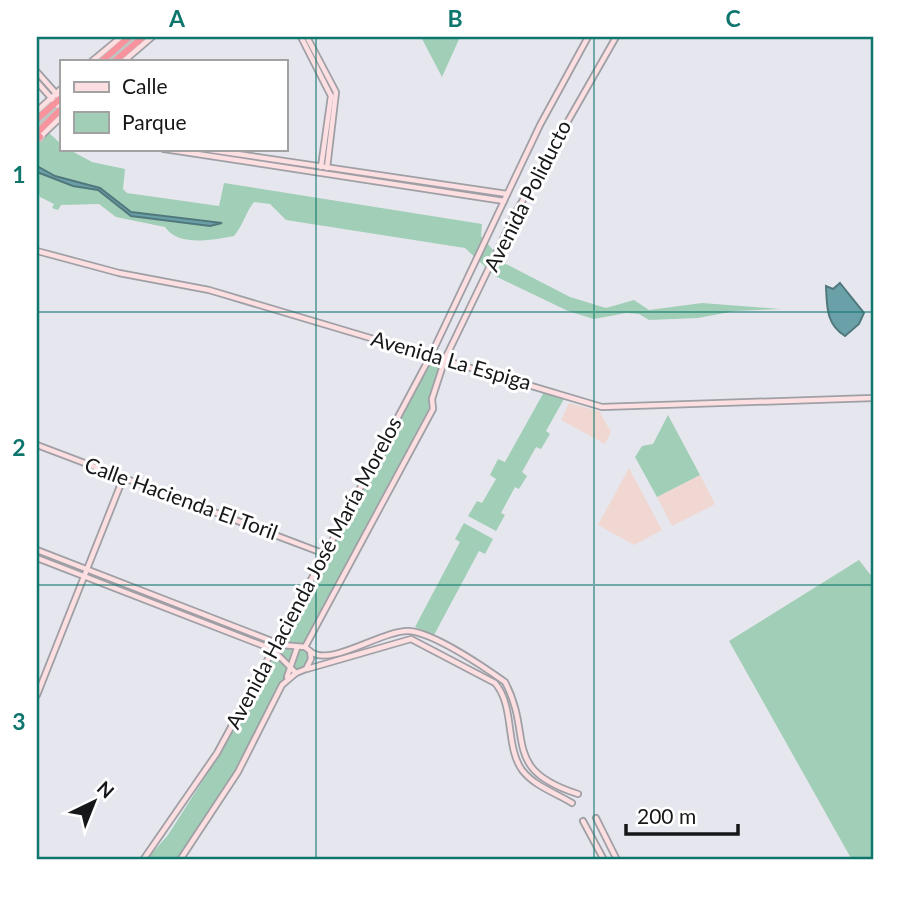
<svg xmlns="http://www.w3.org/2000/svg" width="910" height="897" font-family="Lato,sans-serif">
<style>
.education{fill:#f1d7d2}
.green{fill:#a1ceb6}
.water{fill:#6aa1a8;stroke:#51787d;stroke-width:2}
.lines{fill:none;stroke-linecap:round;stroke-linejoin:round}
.secondary-casing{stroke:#9f9fa6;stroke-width:8}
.highway-casing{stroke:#c2c3c3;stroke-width:10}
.secondary{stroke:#fddee1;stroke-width:4.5}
.highway{stroke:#f8929c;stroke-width:6}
.grid{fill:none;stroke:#0f766e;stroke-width:2;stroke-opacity:0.55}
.labels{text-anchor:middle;stroke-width:6;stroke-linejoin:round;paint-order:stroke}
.street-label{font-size:21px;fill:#161719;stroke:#fff}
.neatline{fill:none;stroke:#0f766e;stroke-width:2.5}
.grid-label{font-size:23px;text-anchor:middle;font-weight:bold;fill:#0f766e}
</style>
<rect width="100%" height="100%" fill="#e6e7ee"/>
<!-- education -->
<g class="education">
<path d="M569 403 599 411 611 432 605 444 561 420Z"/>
<path d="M629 468 662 530 634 545 598 525Z"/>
<path d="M700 475 715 504 672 526 657 497Z"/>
</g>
<!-- green -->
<g class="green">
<path d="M421 37H460L442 77Z"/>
<path d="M48 132 61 144V149H68L92 162 125 169 123 189 127 193 219 206 224 183 482 224 481 236 504 263 570 297 606 308 634 300 649 310 702 303 781 309 735 311 698 318 649 320 639 314 626 313 594 319 568 311 495 276 465 248 286 220 270 204 254 202C245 213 244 224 234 236 213 240 178 247 165 227L116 217 99 204 61 205 58 210 52 208 54 204 40 197 37 187V145Z"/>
<path d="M433 359 442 362 428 410 304 642V649L311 657 309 667 298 671 293 668 287 673 234 772 176 860H146L168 835 214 763Z"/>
<path d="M544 392 564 399 546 431 550 434 541 449 536 447 522 472 527 476 519 489 515 487 501 513 505 515 496 531 468 516 477 501 482 503 496 479 490 475 498 459 505 462Z"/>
<path d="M668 415 700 475 657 497 635 457 642 446 653 444Z"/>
<path d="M464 523 493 539 485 554 479 551 434 635 415 627 460 542 455 539Z"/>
<path d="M859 560 873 578V860H852L729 641Z"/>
</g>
<!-- water -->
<g class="water">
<path d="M37 166 55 176 100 188 131 212 222 223 210 226 131 216 98 190 73 186 37 172Z"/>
<path d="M840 283 864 313 859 324 845 336C826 324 827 307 826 286L833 289Z"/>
</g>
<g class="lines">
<defs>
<g id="secondary">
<path d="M301 37 331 96 321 167"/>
<path d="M307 37 336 92 327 168"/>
<path d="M92 61 121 37"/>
<path d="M124 61 152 37"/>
<path d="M37 72 61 99"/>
<path d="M37 82 61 109"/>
<path d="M37 111 61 89"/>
<path d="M39 138 61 117"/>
<path d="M164 149 504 201"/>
<path d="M204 149 507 194"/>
<path d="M37 251 119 273 209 290 602 407 873 398"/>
<path d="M37 445 325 554"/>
<path d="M37 550 282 645 305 647 310 651 311 659 306 669 296 673 272 649 37 558"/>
<path d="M305 647 433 409 432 399 445 359 516 212 616 37"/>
<path d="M311 652C331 667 382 630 409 631 434 633 484 667 505 682 534 737 500 769 578 794"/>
<path d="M307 669 411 639 495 683C515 706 505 746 522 770 534 786 556 793 572 803"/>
<path d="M287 677 297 648"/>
<path d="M37 695 124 476"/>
<path d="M596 818 617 860"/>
<path d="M583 821 604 860"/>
<path d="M143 860 217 753 325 554 431 355 540 125 588 37"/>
<path d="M180 860 238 772 282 685 296 673"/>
</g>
<g id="highway">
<path d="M102 61 129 37"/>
<path d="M115 61 143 37"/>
<path d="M37 119 61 98"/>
<path d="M37 133 61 109"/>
<path d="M37 139 40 137"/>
</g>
</defs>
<!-- secondary casing -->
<use href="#secondary" class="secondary-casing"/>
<!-- highway casing -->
<use href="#highway" class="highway-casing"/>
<!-- secondary -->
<use href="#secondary" class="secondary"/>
<!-- highway -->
<use href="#highway" class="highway"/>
</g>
<!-- grid -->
<path class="grid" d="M316 37V860M594 37V860M37 312H873M37 585H873"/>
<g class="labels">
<!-- street labels -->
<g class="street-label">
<text transform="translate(528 196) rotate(-63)" y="7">Avenida Poliducto</text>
<text transform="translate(451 361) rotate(16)" y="7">Avenida La Espiga</text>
<text transform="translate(181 499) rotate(20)" y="7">Calle Hacienda El Toril</text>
<text transform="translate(314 573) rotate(-62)" y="7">Avenida Hacienda José María Morelos</text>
</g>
</g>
<!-- border -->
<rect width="910" height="897" fill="none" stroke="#ffffff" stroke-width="77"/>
<!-- legend -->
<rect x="60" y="60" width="228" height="91" fill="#ffffff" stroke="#a2a2a3" stroke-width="2"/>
<rect x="74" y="82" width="35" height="10" fill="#fddee1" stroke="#a2a2a3" stroke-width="2"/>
<text x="122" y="94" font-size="21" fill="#161719">Calle</text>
<rect x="74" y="112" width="35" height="21" fill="#a1ceb6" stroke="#a2a2a3" stroke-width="2"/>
<text x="122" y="130" font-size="21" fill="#161719">Parque</text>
<!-- north arrow -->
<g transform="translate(94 802) rotate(43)" stroke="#ffffff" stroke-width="5" paint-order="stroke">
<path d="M0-5L12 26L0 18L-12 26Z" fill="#161719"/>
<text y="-10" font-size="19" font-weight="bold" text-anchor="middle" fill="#161719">N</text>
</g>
<!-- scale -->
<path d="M626 824v10h112v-10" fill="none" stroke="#161719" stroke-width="3.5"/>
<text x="637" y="824" font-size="21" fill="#161719" stroke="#ffffff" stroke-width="5" paint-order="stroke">200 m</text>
<rect x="38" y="38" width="834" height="820" class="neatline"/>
<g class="grid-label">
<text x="177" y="27">A</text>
<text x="455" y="27">B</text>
<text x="733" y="27">C</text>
<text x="19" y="183">1</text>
<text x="19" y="456">2</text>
<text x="19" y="730">3</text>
</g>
</svg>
